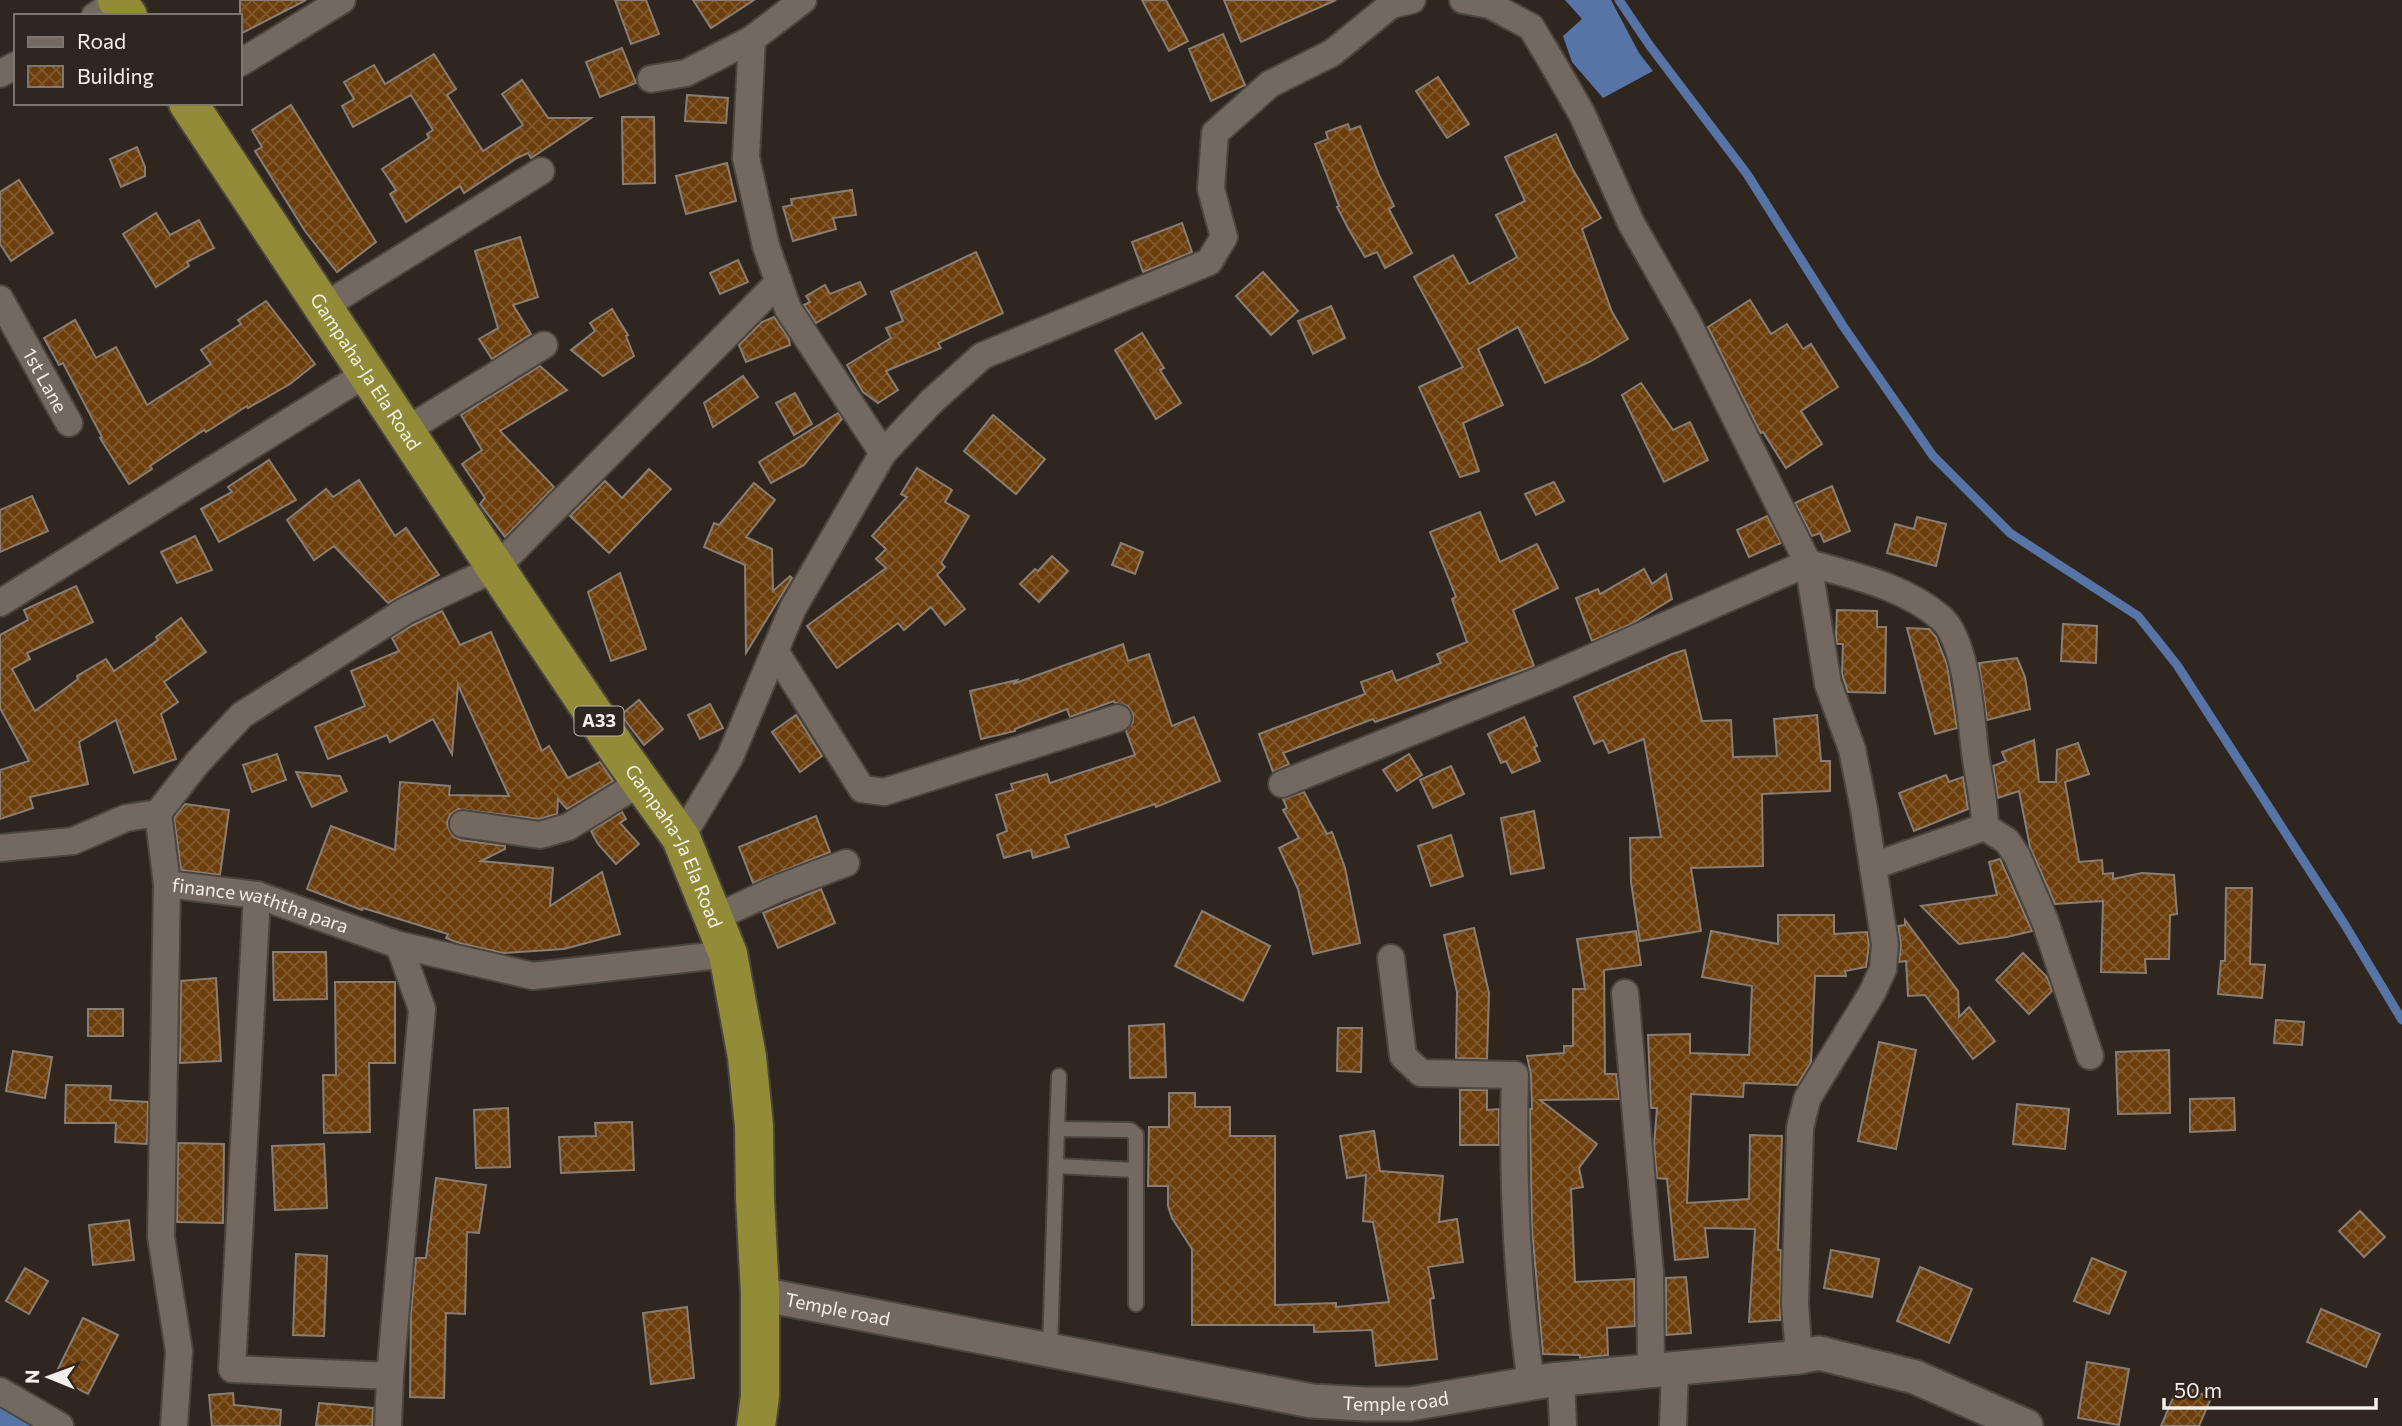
<svg xmlns="http://www.w3.org/2000/svg" width="2402" height="1426" font-family="Commissioner,sans-serif">
<style>
.water{fill:#5774a7}
.lines{fill:none;stroke-linecap:round;stroke-linejoin:round}
.stream{stroke:#5774a7;stroke-width:9}
.canal{stroke:#5774a7;stroke-width:30}
.building{fill:url(#building-cross-hatch);stroke:#897e76;stroke-width:2}
.service-casing{stroke:#4c453e;stroke-width:18}
.minor-casing{stroke:#4c453e;stroke-width:30}
.tertiary-casing{stroke:#4c453e;stroke-width:37}
.trunk-casing{stroke:#4c453e;stroke-width:42}
.service{stroke:#736960;stroke-width:14}
.minor{stroke:#736960;stroke-width:26}
.tertiary{stroke:#736960;stroke-width:33}
.trunk{stroke:#928c38;stroke-width:38}
.labels{text-anchor:middle;stroke-width:5;stroke-linejoin:round;paint-order:stroke}
.shield{fill:#2f261f;stroke:#bab3ad;stroke-width:2}
.shield-label{font-size:18px;font-weight:bold;fill:#f5efea}
.street-label{font-size:19px;fill:#f5efea;stroke:#2f261f}
</style>
<defs>
<pattern id="building-cross-hatch" width="8" height="8" patternUnits="userSpaceOnUse" patternTransform="scale(1.75)"><rect width="8" height="8" fill="#6c3e0c"/><path d="M0 0l8 8M0 8l8-8" fill="none" stroke="#825a30"/></pattern>
</defs>
<rect width="100%" height="100%" fill="#2f261f"/>
<!-- water -->
<path class="water" d="M1565 0H1611L1639 53 1653 71 1603 98 1572 62 1563 36 1582 19Z"/>
<g class="lines">
<!-- stream -->
<path class="stream" d="M1619 0 1650 46 1747 174 1843 326 1933 456 2010 533 2138 616 2177 665 2345 925 2402 1020"/>
<!-- canal -->
<path class="canal" d="M0 1410 27 1426"/>
</g>
<!-- building -->
<g class="building">
<path d="M240 0H306L240 34Z"/>
<path d="M615 0H646L659 34 631 44Z"/>
<path d="M693 0H754L711 28Z"/>
<path d="M1142 0H1166L1188 41 1169 51Z"/>
<path d="M1224 0H1336L1241 42Z"/>
<path d="M1223 34 1245 85 1211 101 1189 49Z"/>
<path d="M622 48 636 83 600 97 586 62Z"/>
<path d="M434 54 456 89 447 95 483 151 523 125 502 94 522 80 548 118H591L531 158 528 153 517 158 464 193 460 186 406 222 390 194 396 190 382 169 429 138 427 134 433 130 411 95 353 127 342 106 354 99 344 82 374 65 385 84Z"/>
<path d="M1438 77 1469 124 1447 138 1416 91Z"/>
<path d="M687 95 728 98 726 123 685 121Z"/>
<path d="M291 105 376 242 337 272 305 231 255 151 262 147 252 130Z"/>
<path d="M622 117H654L655 183 623 184Z"/>
<path d="M1348 124 1350 130 1360 126 1379 175 1394 206 1389 209 1412 253 1385 268 1377 252 1365 257 1349 230 1337 207 1339 206 1315 144 1328 139 1326 132Z"/>
<path d="M1556 134 1572 168 1601 218 1582 229 1612 312 1628 339 1591 361 1545 383 1518 327 1478 349 1503 405 1463 423 1479 471 1460 477 1419 387 1463 367 1414 277 1453 255 1469 284 1517 257 1496 215 1525 201 1505 157Z"/>
<path d="M137 147 145 167V176L121 187 110 159Z"/>
<path d="M727 163 736 201 686 214 676 176Z"/>
<path d="M19 180 53 233 11 261 0 244V192Z"/>
<path d="M852 190 856 215 833 218 836 229 793 241 783 207 792 205 791 199Z"/>
<path d="M156 213 170 235 199 220 214 248 187 262 189 266 156 287 123 234Z"/>
<path d="M1182 223 1192 252 1143 272 1132 242Z"/>
<path d="M520 237 538 297 513 305 531 334 492 359 479 339 498 328 475 251Z"/>
<path d="M976 252 1003 313 938 343 941 348 886 371 898 390 878 403 863 392 847 365 891 338 886 328 903 321 891 292Z"/>
<path d="M738 260 748 282 720 294 710 273Z"/>
<path d="M1263 272 1298 311 1271 335 1236 296Z"/>
<path d="M860 282 866 294 816 323 804 305 810 302 806 296 825 285 830 294Z"/>
<path d="M1750 300 1771 334 1787 324 1803 349 1811 344 1838 387 1801 411 1822 444 1786 468 1763 432 1761 433 1759 430 1708 327Z"/>
<path d="M266 301 315 364 290 384 248 408 247 406 206 432 204 430 150 466 152 469 129 484 100 438 102 437 63 363 59 365 44 338 75 320 96 358 116 347 147 405 211 364 201 350 241 324 238 320Z"/>
<path d="M1331 306 1345 338 1313 354 1298 321Z"/>
<path d="M612 309 628 335 626 336 634 356 603 376 571 350 595 331 590 323Z"/>
<path d="M774 317 789 339 790 345 746 362 739 345 762 322Z"/>
<path d="M1142 333 1164 368 1160 370 1181 403 1156 419 1115 350Z"/>
<path d="M540 366 567 390 500 431 554 487 505 537 480 504 485 498 462 464 482 450 461 415Z"/>
<path d="M743 376 758 397 713 427 704 403Z"/>
<path d="M1641 383 1673 430 1690 422 1708 460 1664 482 1622 395Z"/>
<path d="M795 393 812 424 794 435 776 403Z"/>
<path d="M838 413 842 419 804 465 771 483 759 462Z"/>
<path d="M993 415 1045 459 1016 494 964 451Z"/>
<path d="M269 460 296 500 219 542 201 509 232 492 228 487Z"/>
<path d="M917 468 952 490 945 502 969 516 941 563 945 567 937 575 965 609 945 625 931 607 904 630 898 623 837 668 807 626 886 568 876 559 886 549 872 536 907 497 901 494Z"/>
<path d="M649 469 671 489 609 553 570 516 605 481 622 498Z"/>
<path d="M359 480 395 536 406 528 439 575 388 603 334 546 314 560 287 520 326 489 333 497Z"/>
<path d="M1554 482 1564 501 1536 515 1525 494Z"/>
<path d="M754 483 775 500 746 537 772 549 773 591 790 576 792 578 746 653 745 565 704 547 714 523 719 525Z"/>
<path d="M1832 486 1850 531 1824 542 1820 533 1812 536 1795 503Z"/>
<path d="M32 496 48 531 0 552V510Z"/>
<path d="M1480 512 1500 562 1537 544 1558 588 1513 610 1534 666 1375 722 1373 719 1283 753 1289 764 1273 772 1259 734 1365 694 1361 682 1392 671 1396 681 1441 663 1437 654 1467 642 1452 599 1456 597 1430 532Z"/>
<path d="M1767 516 1781 543 1749 557 1737 530Z"/>
<path d="M1917 517 1946 524 1936 566 1887 553 1895 524 1914 529Z"/>
<path d="M195 536 212 570 177 583 161 552Z"/>
<path d="M1121 543 1143 552 1135 574 1112 565Z"/>
<path d="M1052 556 1068 571 1039 602 1020 584 1035 569 1038 571Z"/>
<path d="M1644 569 1652 584 1666 574 1672 599 1631 624 1592 641 1576 598 1598 589 1600 594Z"/>
<path d="M620 573 646 649 611 661 588 592Z"/>
<path d="M76 586 93 622 27 653 30 659 12 669 35 711 78 679 77 676 106 659 114 671 158 640 156 637 181 618 206 652 164 682 178 702 161 714 176 759 134 773 116 720 79 742 88 784 30 797 33 808 0 819V770L29 761 0 708V635L28 620 24 610Z"/>
<path d="M1837 610 1877 611V627H1886L1885 693 1848 692 1842 674 1843 644H1837L1836 636Z"/>
<path d="M442 611 460 645 491 632 542 751 549 746 568 778 600 762 613 781 567 809 558 799 557 814 539 819 458 809 450 815 447 822 449 830 454 837 461 840 505 846V849L481 861 553 868 550 906 602 872 620 934 564 949 503 953 459 943 446 938 448 934 363 908 362 910 307 889 331 826 395 850 400 782 450 786 449 795 509 796 458 685 452 754 433 719 390 742 387 735 328 759 315 727 365 706 351 671 399 651 392 638 413 625Z"/>
<path d="M2063 624 2097 626 2096 663 2061 661Z"/>
<path d="M1907 628 1929 629 1936 637 1947 665 1957 728 1935 734Z"/>
<path d="M1123 644 1128 661 1149 654 1172 726 1194 717 1220 781 1156 807 1155 804 1065 835 1069 847 1033 858 1031 850 1004 858 997 835 1007 831 996 795 1013 790 1011 784 1047 774 1050 783 1135 755 1126 731 1133 722V714L1128 706 1115 703 1114 701 1070 717 1067 709 1015 729V731L981 739 970 691 1017 680 1013 684Z"/>
<path d="M1685 650 1702 721 1731 720 1733 757 1777 756 1774 719 1817 715 1821 761H1830V791L1762 794 1763 866 1691 868 1701 931 1640 941 1631 882 1630 838 1661 837 1644 739 1609 753 1603 740 1594 744 1574 697 1672 654Z"/>
<path d="M2017 658 2025 677 2030 709 1987 720 1979 663Z"/>
<path d="M639 700 663 729 644 745 621 715Z"/>
<path d="M710 704 723 728 700 739 688 715Z"/>
<path d="M796 715 822 756 800 772 772 732Z"/>
<path d="M1524 717 1537 746 1534 747 1540 761 1512 773 1506 761 1501 763 1488 734Z"/>
<path d="M2034 740 2039 782H2056L2057 750 2078 743 2089 774 2065 782 2079 862 2102 860 2103 874 2113 873V879L2142 873 2174 875 2177 914 2170 915 2169 959H2145L2146 973 2101 972 2103 901 2055 904 2030 847 2019 791 1998 798 1993 766 2006 761 2002 752Z"/>
<path d="M277 754 286 780 252 792 243 765Z"/>
<path d="M1409 754 1422 775 1397 791 1383 770Z"/>
<path d="M1451 766 1464 794 1433 808 1420 780Z"/>
<path d="M296 772 340 776 347 791 312 807Z"/>
<path d="M1946 775 1949 782 1963 777 1968 809 1914 831 1899 793Z"/>
<path d="M1304 792 1327 834 1332 832 1345 868 1360 943 1313 954 1298 889 1279 848 1299 838 1283 810 1287 808 1283 799Z"/>
<path d="M185 804 229 810 220 875 181 870 174 818Z"/>
<path d="M1534 811 1544 868 1511 874 1501 818Z"/>
<path d="M622 812 626 819 620 823 639 844 616 864 598 844 591 831Z"/>
<path d="M816 816 830 852 753 883 739 847Z"/>
<path d="M1451 835 1463 876 1431 886 1418 846Z"/>
<path d="M2000 859 2032 931 2007 937 1959 944 1921 906 1997 895 1989 862Z"/>
<path d="M2226 888H2252L2250 964 2265 965 2262 998 2218 994 2221 961H2225Z"/>
<path d="M821 889 835 923 778 948 763 913Z"/>
<path d="M1202 911 1270 946 1243 1001 1175 966Z"/>
<path d="M1778 915H1834V934L1867 932 1869 945 1866 967 1845 971 1846 976H1815L1811 1062 1797 1085 1744 1083 1743 1097 1691 1094 1687 1203 1749 1199 1750 1135 1782 1136 1778 1250H1781L1780 1320 1749 1322 1755 1229 1705 1228 1708 1257 1675 1260 1667 1179 1657 1178 1654 1145 1657 1108H1651L1648 1035 1690 1034V1053L1749 1055 1752 986 1702 977 1711 931 1778 944Z"/>
<path d="M1905 920 1958 991 1959 1017 1969 1007 1995 1041 1973 1059 1925 995 1908 996 1906 961 1899 962 1901 945 1898 926 1905 925Z"/>
<path d="M1474 928 1489 993 1487 1059 1456 1058 1457 992 1444 935Z"/>
<path d="M1636 931 1641 965 1604 970 1605 1074H1616L1619 1099 1540 1100 1597 1144 1579 1168 1583 1187 1571 1189 1575 1282 1634 1279 1635 1326 1607 1328 1608 1355 1580 1358V1355L1543 1354 1532 1229 1530 1114V1109H1532L1531 1075 1527 1056 1564 1053V1046H1573V989H1585L1577 939Z"/>
<path d="M273 952H326L327 999 274 1000Z"/>
<path d="M2023 953 2047 977 2052 991 2029 1014 1996 980Z"/>
<path d="M216 978 221 1061 180 1063 181 981Z"/>
<path d="M335 982H395V1063H369L370 1132 324 1133 323 1075H336Z"/>
<rect x="88" y="1009" width="35" height="27"/>
<path d="M2276 1020 2304 1022 2302 1045 2274 1043Z"/>
<path d="M1164 1024 1166 1077 1130 1078 1129 1026Z"/>
<path d="M1338 1028H1362L1361 1072 1337 1071Z"/>
<path d="M1879 1042 1916 1050 1896 1149 1858 1141Z"/>
<path d="M2169 1050 2170 1113 2118 1114 2116 1052Z"/>
<path d="M13 1051 52 1057 45 1098 6 1091Z"/>
<path d="M66 1085 111 1086 110 1100 148 1102 147 1144 115 1142 116 1123H65Z"/>
<path d="M1460 1090H1487V1110L1499 1109V1145H1460Z"/>
<path d="M1169 1093H1195V1107H1230V1136H1275V1305L1336 1303V1307L1389 1302 1373 1222 1363 1221 1366 1175 1347 1178 1340 1136 1374 1131 1380 1171 1443 1176 1439 1222 1457 1219 1463 1262 1428 1267 1434 1298 1430 1299 1437 1359 1376 1366 1372 1330 1314 1332V1325H1192V1249L1172 1218 1168 1206V1186H1148L1149 1127H1169Z"/>
<path d="M2234 1098 2235 1130 2190 1132V1099Z"/>
<path d="M2017 1104 2069 1109 2065 1149 2013 1144Z"/>
<path d="M508 1108 510 1167 476 1168 474 1110Z"/>
<path d="M632 1122 634 1170 561 1173 559 1137 596 1136 595 1123Z"/>
<path d="M178 1143 224 1144 223 1223 177 1222Z"/>
<path d="M324 1144 327 1208 275 1210 272 1146Z"/>
<path d="M436 1178 486 1185 479 1233 467 1232 465 1314 446 1313 444 1398 410 1397 411 1313 416 1258H426Z"/>
<path d="M2360 1211 2385 1237 2364 1257 2339 1231Z"/>
<path d="M129 1220 134 1260 93 1265 89 1225Z"/>
<path d="M1831 1250 1879 1259 1872 1297 1824 1288Z"/>
<path d="M296 1254 327 1256 324 1336 293 1335Z"/>
<path d="M2092 1258 2126 1272 2109 1314 2074 1301Z"/>
<path d="M1920 1267 1972 1289 1949 1343 1897 1321Z"/>
<path d="M25 1268 48 1281 29 1314 6 1301Z"/>
<path d="M1686 1277 1691 1333 1666 1335V1278Z"/>
<path d="M687 1307 694 1378 651 1384 643 1313Z"/>
<path d="M2321 1309 2380 1334 2366 1367 2307 1342Z"/>
<path d="M83 1318 118 1335 88 1394 54 1377Z"/>
<path d="M2087 1362 2129 1369 2119 1425 2078 1418Z"/>
<path d="M2179 1384 2211 1398 2199 1426H2161Z"/>
<path d="M233 1393 234 1405 281 1410 280 1426H212L209 1395Z"/>
<path d="M319 1403 373 1408 372 1426H316Z"/>
</g>
<g class="lines">
<defs>
<g id="service">
<path d="M1057 1129 1059 1076"/>
<path d="M1057 1166 1135 1170"/>
<path d="M1050 1349 1057 1129 1130 1130 1136 1135V1304"/>
</g>
<g id="minor">
<path d="M803 0 752 39 746 158 766 246 788 309 883 453"/>
<path d="M1463 0 1490 5 1531 27 1552 62 1582 114 1631 223 1687 321 1808 563 1828 684 1852 749 1864 809 1885 944 1883 969 1872 993 1807 1099 1800 1128 1795 1304 1799 1357"/>
<path d="M95 16 118 1"/>
<path d="M240 63 342 0"/>
<path d="M0 74 16 65"/>
<path d="M651 79 686 73 752 39"/>
<path id="s1" d="M0 299 69 423"/>
<path d="M323 307 541 171"/>
<path d="M405 431 544 345"/>
<path d="M0 603 367 373"/>
<path d="M775 651 862 789 884 792 1118 718"/>
<path d="M1282 784 1548 677 1808 563C1854 576 1904 586 1941 618 1967 640 1971 719 1975 752 1978 777 1985 801 1985 827"/>
<path d="M158 813 167 884 161 1237 179 1351 174 1426"/>
<path d="M463 824 540 835 568 827 641 782"/>
<path d="M681 838 730 757 793 608 883 453 932 401 982 356 1209 262 1224 237 1211 189 1215 133 1270 84 1332 53 1391 5 1412 0"/>
<path d="M0 848 73 841 126 818 158 813 198 762 242 715 405 611 496 568 779 282"/>
<path d="M1873 866 1985 827 2007 841 2017 856 2045 921 2090 1056"/>
<path id="s2" d="M167 884 257 895 399 945 533 976 728 954"/>
<path d="M257 895 232 1369 390 1376"/>
<path d="M714 918 779 888 846 863"/>
<path d="M1391 958 1403 1056 1421 1073 1515 1075C1512 1178 1517 1282 1531 1384"/>
<path d="M1625 993 1650 1272 1651 1369"/>
<path d="M1561 1379 1563 1426"/>
<path d="M0 1391 60 1426"/>
<path d="M388 1426 390 1376 422 1009 399 945"/>
<path d="M1673 1426 1675 1367"/>
</g>
<g id="tertiary">
<path id="s3" d="M760 1294 1312 1401 1365 1404H1410L1551 1380 1799 1357 1819 1353 1915 1377 2026 1426"/>
</g>
<g id="trunk">
<path d="M117 0 128 16"/>
<path id="s4" d="M188 103 515 597 618 750 681 838 728 954 747 1057 754 1126 755 1198 760 1294V1396L756 1426"/>
</g>
</defs>
<!-- service casing -->
<use href="#service" class="service-casing"/>
<!-- minor casing -->
<use href="#minor" class="minor-casing"/>
<!-- tertiary casing -->
<use href="#tertiary" class="tertiary-casing"/>
<!-- trunk casing -->
<use href="#trunk" class="trunk-casing"/>
<!-- service -->
<use href="#service" class="service"/>
<!-- minor -->
<use href="#minor" class="minor"/>
<!-- tertiary -->
<use href="#tertiary" class="tertiary"/>
<!-- trunk -->
<use href="#trunk" class="trunk"/>
</g>
<g class="labels">
<!-- shield labels -->
<rect class="shield" x="574.5" y="706.5" width="49" height="29" rx="5"/>
<g class="shield-label">
<text x="599" y="727">A33</text>
</g>
<!-- street labels -->
<g class="street-label">
<text dy="7" stroke="none"><textPath href="#s4" startOffset="322">Gampaha-Ja Ela Road</textPath></text>
<text dy="7" stroke="none"><textPath href="#s1" startOffset="93">1st Lane</textPath></text>
<text dy="7" stroke="none"><textPath href="#s4" startOffset="889">Gampaha-Ja Ela Road</textPath></text>
<text dy="7" stroke="none"><textPath href="#s2" startOffset="96">finance waththa para</textPath></text>
<text dy="7" stroke="none"><textPath href="#s3" startOffset="79">Temple road</textPath></text>
<text dy="7" stroke="none"><textPath href="#s3" startOffset="646">Temple road</textPath></text>
</g>
</g>
<!-- legend -->
<rect x="14" y="14" width="228" height="91" fill="#2f261f" stroke="#7e7670" stroke-width="2"/>
<rect x="28" y="37" width="35" height="10" fill="#736960" stroke="#7e7670" stroke-width="2"/>
<text x="77" y="49" font-size="21" fill="#f5efea">Road</text>
<rect x="28" y="66" width="35" height="21" fill="url(#building-cross-hatch)" stroke="#7e7670" stroke-width="2"/>
<text x="77" y="84" font-size="21" fill="#f5efea">Building</text>
<!-- north arrow -->
<g transform="translate(49 1377) rotate(271)" stroke="#2f261f" stroke-width="5" paint-order="stroke">
<path d="M0-5L12 26L0 18L-12 26Z" fill="#f5efea"/>
<text y="-10" font-size="19" font-weight="bold" text-anchor="middle" fill="#f5efea">N</text>
</g>
<!-- scale -->
<path d="M2164 1398v10h212v-10" fill="none" stroke="#f5efea" stroke-width="3.5"/>
<text x="2174" y="1398" font-size="21" fill="#f5efea" stroke="#2f261f" stroke-width="5" paint-order="stroke">50 m</text>
</svg>
